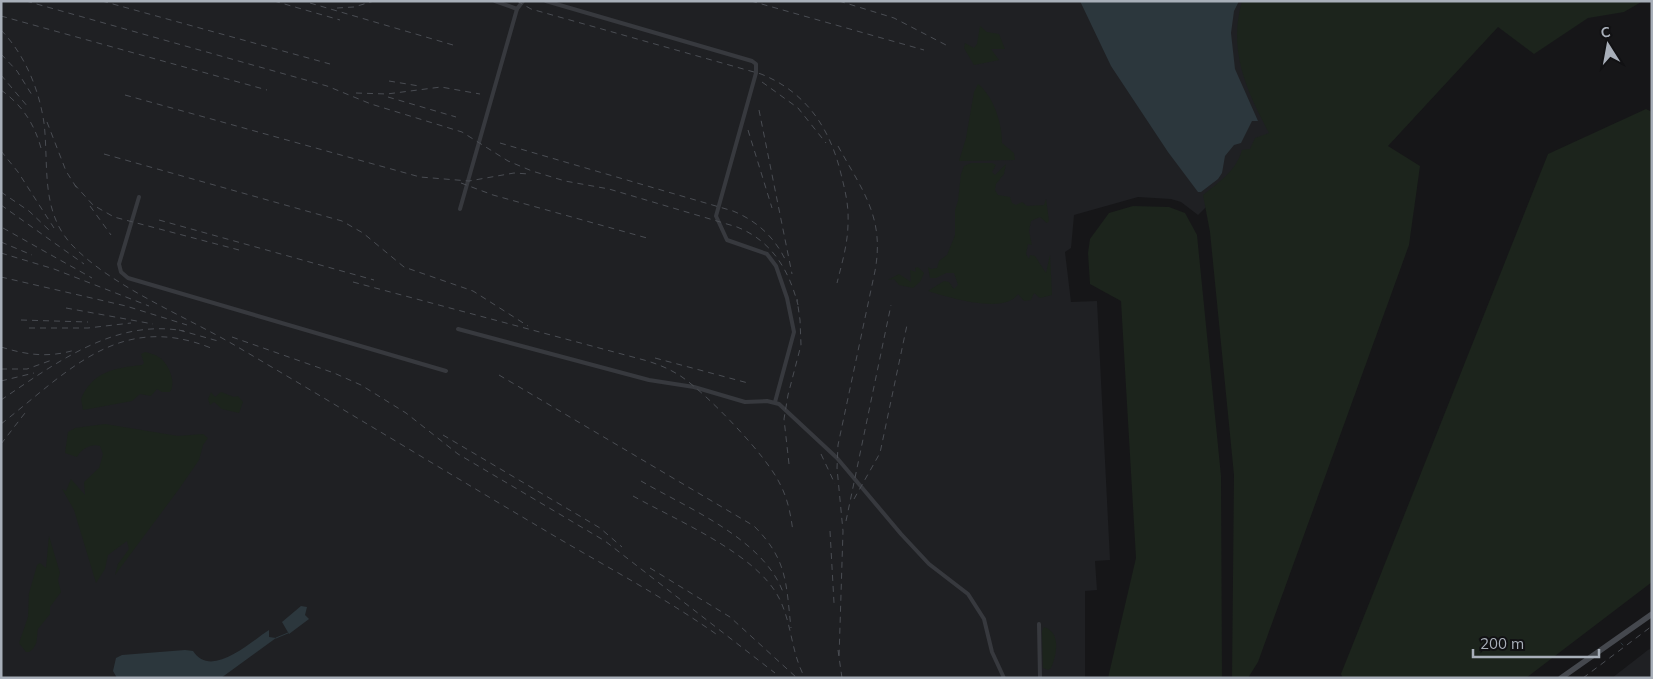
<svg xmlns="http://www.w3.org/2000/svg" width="1653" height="679" font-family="Mulish,sans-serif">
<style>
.built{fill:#1f2023}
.green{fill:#1c241c}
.water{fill:#2c373d}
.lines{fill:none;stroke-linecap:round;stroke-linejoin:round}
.stream{stroke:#2c373d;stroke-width:1}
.street{stroke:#37393e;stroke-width:4}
.secondary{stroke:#45484e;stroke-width:5.5}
.rail{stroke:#4a4d53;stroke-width:1;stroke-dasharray:6 5;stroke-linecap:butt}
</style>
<rect width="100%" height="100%" fill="#161618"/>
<!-- built -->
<g class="built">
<path d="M1 1H1256L1276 122 1270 144 1198 215 1181 202 1171 199 1138 197 1074 215 1071 248 1065 252 1071 302 1097 301 1110 560 1095 561 1097 590 1085 591V678H1Z"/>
<path d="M1652 648V678H1612L1648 650Z"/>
</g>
<!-- green -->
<g class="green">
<path d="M1242 1H1643L1624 12 1588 18 1534 54 1498 27 1388 146 1420 166 1409 245 1258 662 1248 678H1232L1234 475 1210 232 1203 195C1220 181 1236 171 1242 150L1250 149 1255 138 1269 133C1246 89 1228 51 1242 1Z"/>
<path d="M980 26 987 32 999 34 1005 49H991L999 60 974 65 964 48 965 43 974 48 977 44Z"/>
<path d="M978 84C994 97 1002 124 1002 143L1014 153 1015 160 959 161 966 138 974 92Z"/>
<path d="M1646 109 1652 112V582L1526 678H1343L1341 674 1548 154Z"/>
<path d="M971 163H992L996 165 992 172 995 175 1006 164 1004 174 996 184 995 190 998 195 1010 197 1012 203 1016 205 1022 202 1027 206 1044 205 1046 199 1049 221 1047 223 1040 217 1031 221 1029 231 1032 245 1028 244 1026 254 1029 259 1030 255 1035 256 1046 273 1050 255 1052 295 1040 298 1034 293 1031 300 1024 301 1018 294C1004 315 948 297 928 291L944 281 949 282 954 289 958 285 954 273H946L936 278H930L928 267 931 269 937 268 939 261 947 255 955 235V210L958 201 961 174 964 166Z"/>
<path d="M1133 206 1169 207 1185 213 1197 235 1221 476 1222 678H1108L1136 558 1121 301 1090 284 1088 253 1090 239 1109 213Z"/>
<path d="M918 267 924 273 920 282 913 288 899 285 894 279 888 280 899 274 911 282 910 270 916 272 915 268Z"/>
<path d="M145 352C149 353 154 354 157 356 168 361 177 383 170 392H162L157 389 151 396 140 394 132 401 83 410 81 399C93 371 115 368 142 365L144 363 141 354Z"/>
<path d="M211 392 215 397 221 392 234 397 238 396 243 402 239 413 222 409 214 402 210 405 208 399Z"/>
<path d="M105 424 178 436 203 434 208 438 203 445 199 460 179 489 115 575 118 564 129 549 127 541 108 555 105 569 96 583 74 510 62 489 66 491 71 479 85 495 84 482 99 468 103 454 100 446C91 443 81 449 77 457L65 453 68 432 75 428Z"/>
<path d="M49 536 60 573 58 580 61 592 50 607V614L38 629C36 639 39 645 29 652H26L19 643 28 617 29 593 37 565 40 563 46 568Z"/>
<path d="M1044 627C1062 633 1056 656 1051 668L1048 670 1043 668 1042 631Z"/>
</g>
<!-- water -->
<g class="water">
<path d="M1080 1H1239L1234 11 1231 33 1235 69 1258 121H1252L1241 143 1234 145 1225 156 1222 173 1218 179 1201 192H1198L1168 152 1111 66Z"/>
<path d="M301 606 307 607 305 615 309 619 289 634 282 622Z"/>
<path d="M269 630V637L276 638 221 678H117L113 671 116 658 122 655 185 650 193 651C211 679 249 643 269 630Z"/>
</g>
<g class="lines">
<!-- stream -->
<g class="stream">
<path d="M276 638 288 633"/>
<path d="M1621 643 1623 645"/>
</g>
<!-- street -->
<g class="street">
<path d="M495 1 517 9"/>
<path d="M546 1 752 61 756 64V73L716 216 727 240 767 254 776 266 787 298 794 332 775 402"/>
<path d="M139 197 119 264 121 272 128 278 446 371"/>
<path d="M460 209 517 9 523 1"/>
<path d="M458 329 649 380 694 387 745 402 767 401 779 404 837 458 901 534 929 564 968 594 984 619 992 652 1004 678"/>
<path d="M1039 624 1040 678"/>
</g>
<!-- secondary -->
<path class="secondary" d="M1561 678 1652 614"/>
<!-- rail -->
<g class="rail">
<path d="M26 1 327 86 371 104 462 132 508 161 532 171 565 181 609 189 737 227C772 241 789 270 798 305"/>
<path d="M102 1 330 64"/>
<path d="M274 1 340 20"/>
<path d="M517 1 531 9 761 74C806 92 830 128 841 174 845 190 849 206 848 223 848 243 842 263 837 283"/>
<path d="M751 1 924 50"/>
<path d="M839 1 894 18 946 45"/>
<path d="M310 3 453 45"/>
<path d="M337 8 354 7 374 1"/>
<path d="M1 16 267 90"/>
<path d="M1 30C25 55 39 89 44 123 49 165 40 211 72 245 112 287 185 316 236 346 340 407 443 470 546 531 603 565 662 596 716 634"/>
<path d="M1 54 17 71 32 95"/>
<path d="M1 75 28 107"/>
<path d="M389 81 419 86"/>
<path d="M762 82 798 108 826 143"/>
<path d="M1 90C22 105 34 123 41 148"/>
<path d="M356 93 387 94 441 87 480 94"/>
<path d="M125 95 420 177 469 181 514 173 529 174"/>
<path d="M388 97 456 117"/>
<path d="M759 110 792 274"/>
<path d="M47 122 66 171 78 190"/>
<path d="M748 130 772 208"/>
<path d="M500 143 733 211C757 221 774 237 785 259"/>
<path d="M838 146C862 190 885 217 875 271L838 445 837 468 843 531 839 658"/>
<path d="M1 151 18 172 54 228"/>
<path d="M104 154 342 221 363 233 404 267 473 291 528 326"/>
<path d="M461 183 493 195 647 238"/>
<path d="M74 184 93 205 114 217 239 250"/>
<path d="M1 192 29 211 49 230"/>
<path d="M1 205 84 264"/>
<path d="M90 206 111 235"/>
<path d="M159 220 374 280"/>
<path d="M3 228 92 278"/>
<path d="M1 242 32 255"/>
<path d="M1 253 54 269 149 306"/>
<path d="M1 277 126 306 187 325"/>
<path d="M353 282 644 360C658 364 670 369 682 377 708 395 767 456 780 484 788 499 791 516 793 532"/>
<path d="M66 308 153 324"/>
<path d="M21 320 88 322"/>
<path d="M29 328H88L131 323"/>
<path d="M179 330 218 341"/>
<path d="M232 337 334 373 361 385 406 413 458 454 605 541 775 673"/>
<path d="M1 347C27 355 48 358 75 350"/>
<path d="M655 358 748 383"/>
<path d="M1 369H27L52 360"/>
<path d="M499 375 754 526C788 560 786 584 791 628"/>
<path d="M1 381 34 373"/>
<path d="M1 400C56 363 115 318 184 331"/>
<path d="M1 424C68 372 119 311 211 348"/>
<path d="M443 435 600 528 622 547"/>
<path d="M1 444 25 413"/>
<path d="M821 454 835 484"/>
<path d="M789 464 784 419 788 395 801 345 800 320 797 299"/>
<path d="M641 481C689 509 766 540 784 595"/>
<path d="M633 496C676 520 757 554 779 598 792 623 791 653 805 678"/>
<path d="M854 499 880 453 907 325"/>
<path d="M846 521 891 305"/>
<path d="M830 531 834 603"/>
<path d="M650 568 730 617 797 678"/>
<path d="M838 650 842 678"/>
<path d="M1583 678 1652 626"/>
</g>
</g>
<!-- border -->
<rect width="1653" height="679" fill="none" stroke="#a8afb9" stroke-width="5"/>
<!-- north arrow -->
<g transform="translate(1608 45) rotate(349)" stroke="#111113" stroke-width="4" paint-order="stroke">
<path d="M0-4L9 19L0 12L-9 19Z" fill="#a8afb9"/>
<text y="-8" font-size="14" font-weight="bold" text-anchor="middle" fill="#a8afb9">С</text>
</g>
<!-- scale -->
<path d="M1473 649v8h126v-8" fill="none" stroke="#a8afb9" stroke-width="2.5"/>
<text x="1480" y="649" font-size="15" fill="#a8afb9" stroke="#111113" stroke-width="4" paint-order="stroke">200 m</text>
</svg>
